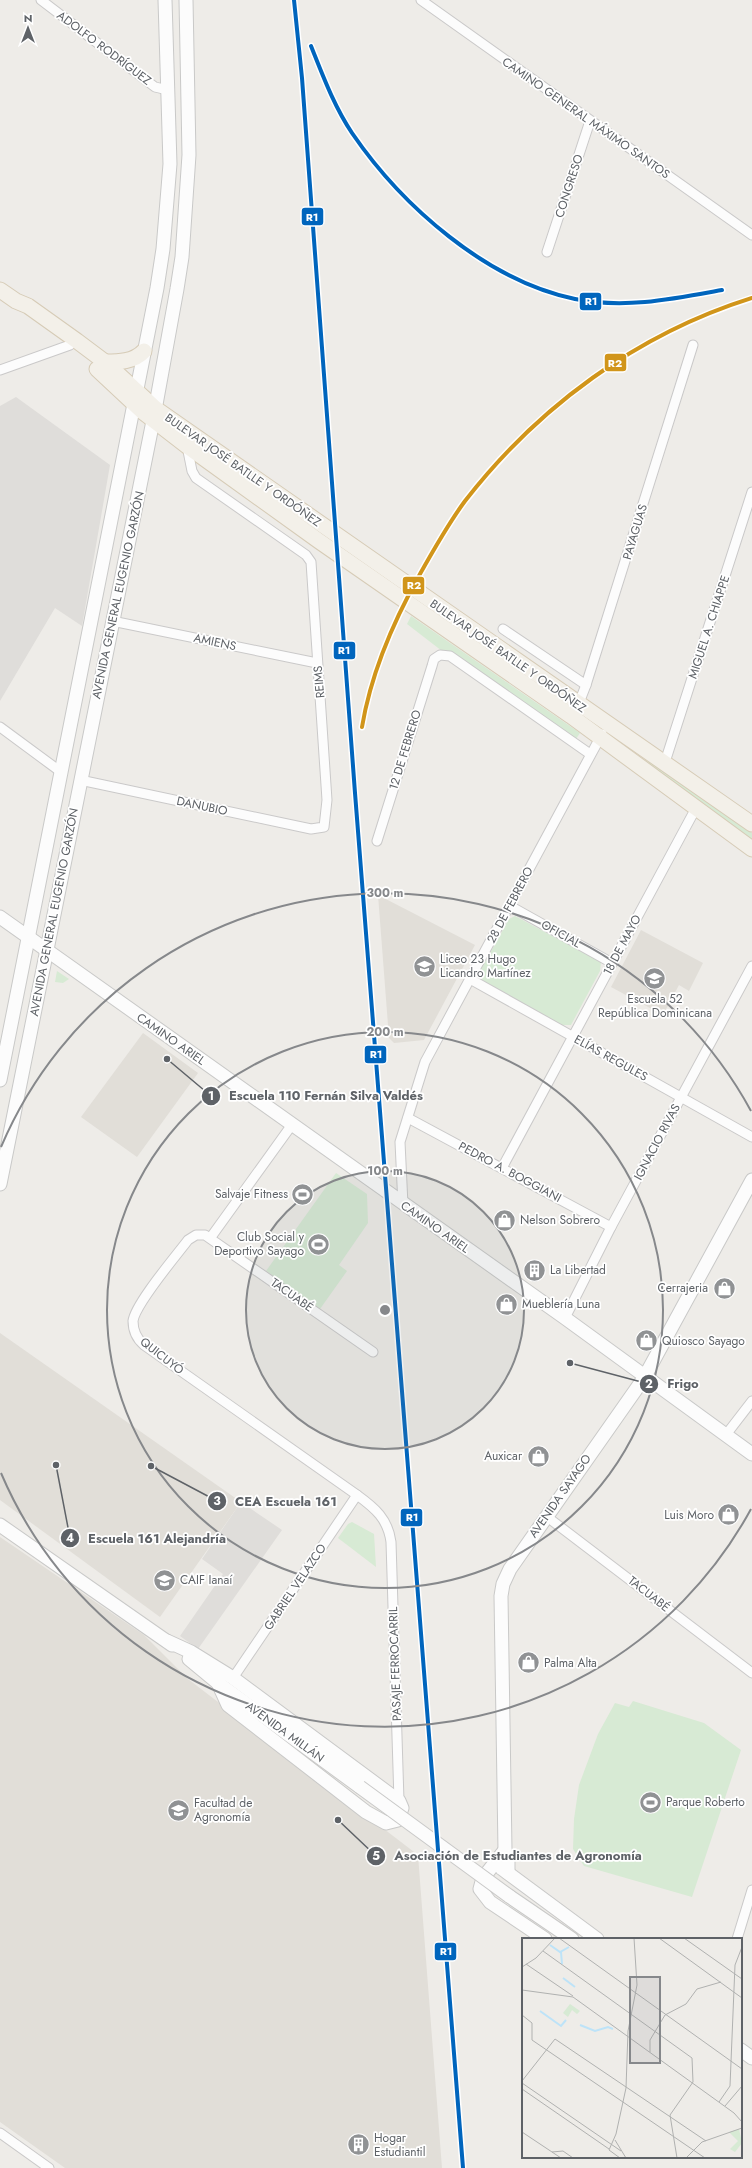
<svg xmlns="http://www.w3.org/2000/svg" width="752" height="2168" font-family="Jost,sans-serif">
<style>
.industrial{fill:#dfddda}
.education{fill:#e1ded8}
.green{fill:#d7ead4}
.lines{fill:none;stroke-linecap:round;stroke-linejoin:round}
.street-casing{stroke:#cac9c9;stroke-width:11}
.secondary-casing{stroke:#c9c9c8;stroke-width:15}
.primary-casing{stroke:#d6cbb6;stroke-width:17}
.street{stroke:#fcfcfc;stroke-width:9}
.secondary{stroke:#fcfcfc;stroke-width:13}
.primary{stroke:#f3f0e9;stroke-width:15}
.secondary-bridge-casing{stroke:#c9c9c8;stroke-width:15;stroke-linecap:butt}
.secondary-bridge{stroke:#fcfcfc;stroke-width:13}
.rail-1-casing{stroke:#fff;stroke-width:7}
.rail-2-casing{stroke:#fff;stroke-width:7}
.rail-1{stroke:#0065bd;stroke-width:4}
.rail-2{stroke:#d1951a;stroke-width:4}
.ring{fill:none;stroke:#86888b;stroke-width:2}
.labels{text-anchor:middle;stroke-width:3.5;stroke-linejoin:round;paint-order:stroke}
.street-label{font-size:12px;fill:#5e6267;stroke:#fff}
.poi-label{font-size:12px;fill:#5e6267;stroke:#fff;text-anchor:start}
.inset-river{fill:none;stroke:#bde3f8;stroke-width:2}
.inset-road{fill:none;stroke:#b0b1b0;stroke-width:1}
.view{fill:#86888b;fill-opacity:0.15;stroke:#86888b;stroke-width:2}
.inset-edge{fill:none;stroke:#5e6267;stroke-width:2}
.centre{fill:#86888b;stroke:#fff;stroke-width:2}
.ring-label{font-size:12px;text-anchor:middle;font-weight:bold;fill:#86888b;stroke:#fff;stroke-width:3.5;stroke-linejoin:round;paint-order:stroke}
.leader{fill:none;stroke:#5e6267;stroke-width:1.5}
.callout-dot{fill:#5e6267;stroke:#fff;stroke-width:1.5}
.mark-label{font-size:12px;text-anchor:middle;font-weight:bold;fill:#fff}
.callout-label{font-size:13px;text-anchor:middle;font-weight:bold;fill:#5e6267;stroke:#fff;stroke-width:3.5;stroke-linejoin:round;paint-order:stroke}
.line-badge{stroke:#fff;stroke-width:1.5}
.badge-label{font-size:11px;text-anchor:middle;font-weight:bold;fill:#fff}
</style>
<rect width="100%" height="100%" fill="#eeece8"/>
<!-- industrial -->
<g class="industrial">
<path d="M16 397 110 465 82 626 55 608 0 701V406Z"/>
<path d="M241 1502 282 1530 198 1649 180 1636 223 1574 202 1559Z"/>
</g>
<!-- education -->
<g class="education">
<path d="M378 895 475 945 424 1040 394 1043 389 1038Z"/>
<path d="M641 930 703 963 689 991 679 985 663 1015 611 987Z"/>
<path d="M143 1033 198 1073 137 1157 81 1117Z"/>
<path d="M0 1333 241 1502 160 1617 0 1500Z"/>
<path d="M0 1537 144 1635 188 1679 418 1855 442 2168H65L0 2122Z"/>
</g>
<!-- green -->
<g class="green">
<path d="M411 616 580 733 576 739 452 652 442 651 407 624Z"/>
<path d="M633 754 661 768 752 833V841Z"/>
<path d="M515 916 601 962 600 971 571 1025H561L482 980 481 969 509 919Z"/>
<path d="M57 971 69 979 63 983 55 982Z"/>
<path d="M336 1173 367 1194 368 1223 339 1265 347 1271 320 1309 266 1271Z"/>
<path d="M352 1522 374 1534 376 1567 338 1538 348 1524Z"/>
<path d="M633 1701 704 1723 741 1750 692 1897 584 1866 573 1849 574 1819 579 1785 598 1734 615 1703 629 1707Z"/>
</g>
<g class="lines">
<defs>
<g id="street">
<path d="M41 0 155 87 168 90"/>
<path d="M421 0 752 235"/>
<path d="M547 252 590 121"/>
<path d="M0 370 70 345"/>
<path d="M112 621 317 663"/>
<path d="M503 629 586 685"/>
<path d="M577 708 586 685 693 345"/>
<path d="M0 727 61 772"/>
<path d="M665 762 752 492"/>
<path d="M80 780 311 829 324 827 327 800 311 562 306 555 196 478 192 471 187 446"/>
<path d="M377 841 432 666 434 659 440 655 450 656 590 754"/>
<path d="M510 906 612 963"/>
<path d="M470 979 752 1137"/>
<path d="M408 1118 611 1227"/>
<path d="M502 1168 696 808"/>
<path d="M403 1205 400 1142 425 1062 602 734"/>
<path d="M211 1237 291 1126"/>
<path d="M565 1318 611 1227 752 966"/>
<path d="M373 1352 205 1235H196L188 1240C176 1256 135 1304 133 1321 133 1331 137 1339 144 1345L357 1495C375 1508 388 1519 391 1542L399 1801"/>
<path d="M725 1436 752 1401"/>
<path d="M546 1516 752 1673"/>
<path d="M233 1678 357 1495"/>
<path d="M737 1939 752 1890"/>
<path d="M0 2133 49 2168"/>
</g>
<g id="secondary">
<path d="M0 917 565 1318 752 1454"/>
<path d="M0 1080 157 288 163 249 170 164 165 0"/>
<path d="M0 1184 153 421 177 289 182 257 189 155 186 0"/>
<path d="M0 1525 172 1645"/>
<path d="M167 1641 191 1652 233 1678 399 1801 402 1808 398 1820 386 1823 366 1812 228 1705 218 1683"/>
<path d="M189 1659 218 1683 360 1787"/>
<path d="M505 1850 483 1878 480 1889 490 1902 545 1939"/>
<path d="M501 1868 597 1939"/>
<path d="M508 1873V1859L505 1850 501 1596 503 1584 510 1569 644 1378 752 1180"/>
<path d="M509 1896 572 1939"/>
<path d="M741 2050 752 2058"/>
</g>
<g id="primary">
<path d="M0 290 16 301 28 306 77 341 105 362 156 409 752 824"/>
<path d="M105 362C118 362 134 362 144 351"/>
<path d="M97 369 143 412 187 446 319 541 571 716 752 849"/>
</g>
</defs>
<!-- street casing -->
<use href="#street" class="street-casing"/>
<!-- secondary casing -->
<use href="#secondary" class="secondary-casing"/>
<!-- primary casing -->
<use href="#primary" class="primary-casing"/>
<!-- street -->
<use href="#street" class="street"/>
<!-- secondary -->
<use href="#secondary" class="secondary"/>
<!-- primary -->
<use href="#primary" class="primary"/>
<defs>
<path id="secondary-bridge" d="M360 1787 509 1896"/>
</defs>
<!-- secondary-bridge casing -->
<use href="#secondary-bridge" class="secondary-bridge-casing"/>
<!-- secondary-bridge -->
<use href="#secondary-bridge" class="secondary-bridge"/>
<defs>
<g id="rail-1">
<path d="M294 0 302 78 355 793 463 2168"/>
<path d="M311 46C323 76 334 106 352 133 402 206 487 281 575 299 625 309 673 299 722 290"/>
</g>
<path id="rail-2" d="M362 727C371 673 393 622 420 574 434 549 448 524 465 501 538 407 637 334 752 298"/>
</defs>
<!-- rail-1 casing -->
<use href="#rail-1" class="rail-1-casing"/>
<!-- rail-2 casing -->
<use href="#rail-2" class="rail-2-casing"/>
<!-- rail-1 -->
<use href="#rail-1" class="rail-1"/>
<!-- rail-2 -->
<use href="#rail-2" class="rail-2"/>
</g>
<!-- distance rings -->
<circle cx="385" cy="1310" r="139" fill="#86888b" fill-opacity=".12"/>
<g class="ring">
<circle cx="385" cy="1310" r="139"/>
<circle cx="385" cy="1310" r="278"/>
<path d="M751 1509A417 417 0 0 1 1 1473M1 1147A417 417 0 0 1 751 1111"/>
</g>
<!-- icons -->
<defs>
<symbol id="school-disc" viewBox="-11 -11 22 22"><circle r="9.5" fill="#909294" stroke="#fff"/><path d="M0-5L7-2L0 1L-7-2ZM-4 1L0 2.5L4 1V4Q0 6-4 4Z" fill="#fff"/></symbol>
<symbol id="stadium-disc" viewBox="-11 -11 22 22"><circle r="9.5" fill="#909294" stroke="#fff"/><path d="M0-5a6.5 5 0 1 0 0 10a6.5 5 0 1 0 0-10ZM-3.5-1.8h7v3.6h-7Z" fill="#fff"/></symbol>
<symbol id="shop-disc" viewBox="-11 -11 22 22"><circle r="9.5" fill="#909294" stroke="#fff"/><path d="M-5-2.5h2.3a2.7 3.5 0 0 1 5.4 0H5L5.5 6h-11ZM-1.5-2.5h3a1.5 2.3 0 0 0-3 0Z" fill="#fff"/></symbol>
<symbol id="building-disc" viewBox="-11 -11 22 22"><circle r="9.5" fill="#909294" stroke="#fff"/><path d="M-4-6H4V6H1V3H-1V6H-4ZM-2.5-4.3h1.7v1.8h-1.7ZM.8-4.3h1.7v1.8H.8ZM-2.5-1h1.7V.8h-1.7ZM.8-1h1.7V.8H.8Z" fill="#fff"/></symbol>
<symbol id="university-disc" viewBox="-11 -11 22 22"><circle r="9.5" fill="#909294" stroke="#fff"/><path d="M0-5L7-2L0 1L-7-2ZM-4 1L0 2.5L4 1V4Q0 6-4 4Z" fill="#fff"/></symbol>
</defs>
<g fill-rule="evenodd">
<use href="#school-disc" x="412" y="954" width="25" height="25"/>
<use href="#school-disc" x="642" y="966" width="25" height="25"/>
<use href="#stadium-disc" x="290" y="1182" width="25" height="25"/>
<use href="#shop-disc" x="492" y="1208" width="25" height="25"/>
<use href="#stadium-disc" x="306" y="1232" width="25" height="25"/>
<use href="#building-disc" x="522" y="1258" width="25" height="25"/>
<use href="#shop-disc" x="712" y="1276" width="25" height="25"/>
<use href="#shop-disc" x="494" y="1292" width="25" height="25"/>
<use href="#shop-disc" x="634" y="1328" width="25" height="25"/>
<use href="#shop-disc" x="526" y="1444" width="25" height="25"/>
<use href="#shop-disc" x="716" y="1502" width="25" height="25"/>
<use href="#school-disc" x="152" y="1568" width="25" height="25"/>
<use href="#shop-disc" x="516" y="1650" width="25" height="25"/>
<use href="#stadium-disc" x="638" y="1790" width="25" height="25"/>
<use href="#university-disc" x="166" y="1798" width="25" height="25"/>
<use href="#building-disc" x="346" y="2132" width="25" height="25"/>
</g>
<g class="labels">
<!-- street labels -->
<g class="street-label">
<text transform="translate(104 48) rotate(37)" y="4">ADOLFO RODRÍGUEZ</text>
<text transform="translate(586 118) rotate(35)" y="4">CAMINO GENERAL MÁXIMO SANTOS</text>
<text transform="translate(569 186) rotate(-72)" y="4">CONGRESO</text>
<text transform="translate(243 470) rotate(35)" y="4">BULEVAR JOSÉ BATLLE Y ORDÓÑEZ</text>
<text transform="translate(635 532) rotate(-73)" y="4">PAYAGUAS</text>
<text transform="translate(118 595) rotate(-78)" y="4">AVENIDA GENERAL EUGENIO GARZÓN</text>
<text transform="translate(709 627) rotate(-72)" y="4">MIGUEL A. CHIAPPE</text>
<text transform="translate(215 642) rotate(12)" y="4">AMIENS</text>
<text transform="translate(508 656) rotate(35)" y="4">BULEVAR JOSÉ BATLLE Y ORDÓÑEZ</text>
<text transform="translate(319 682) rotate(-95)" y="4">REIMS</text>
<text transform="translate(405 750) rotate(-73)" y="4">12 DE FEBRERO</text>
<text transform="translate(202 806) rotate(12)" y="4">DANUBIO</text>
<text transform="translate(510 905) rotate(-62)" y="4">28 DE FEBRERO</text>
<text transform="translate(54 912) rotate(-79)" y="4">AVENIDA GENERAL EUGENIO GARZÓN</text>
<text transform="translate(561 934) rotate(29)" y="4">OFICIAL</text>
<text transform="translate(622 945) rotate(-62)" y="4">18 DE MAYO</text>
<text transform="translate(171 1039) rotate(35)" y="4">CAMINO ARIEL</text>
<text transform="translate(611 1058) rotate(29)" y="4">ELÍAS REGULES</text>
<text transform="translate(657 1142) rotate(-62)" y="4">IGNACIO RIVAS</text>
<text transform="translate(510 1172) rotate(28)" y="4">PEDRO A. BOGGIANI</text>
<text transform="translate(435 1227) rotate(35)" y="4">CAMINO ARIEL</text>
<text transform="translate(292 1295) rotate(35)" y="4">TACUABÉ</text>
<text transform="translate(162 1356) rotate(38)" y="4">QUICUYÓ</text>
<text transform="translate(560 1496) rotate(-55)" y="4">AVENIDA SAYAGO</text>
<text transform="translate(295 1587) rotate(-56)" y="4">GABRIEL VELAZCO</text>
<text transform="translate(649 1594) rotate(38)" y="4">TACUABÉ</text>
<text transform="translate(395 1664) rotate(-92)" y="4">PASAJE FERROCARRIL</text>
<text transform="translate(285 1732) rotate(36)" y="4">AVENIDA MILLÁN</text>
</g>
<!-- poi labels -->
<g class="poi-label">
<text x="440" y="963">Liceo 23 Hugo<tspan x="440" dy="14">Licandro Martínez</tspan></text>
<text x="655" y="1003" text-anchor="middle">Escuela 52<tspan x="655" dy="14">República Dominicana</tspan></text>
<text x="288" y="1198" text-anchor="end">Salvaje Fitness</text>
<text x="520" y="1224">Nelson Sobrero</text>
<text x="304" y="1241" text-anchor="end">Club Social y<tspan x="304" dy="14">Deportivo Sayago</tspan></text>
<text x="550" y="1274">La Libertad</text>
<text x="708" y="1292" text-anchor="end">Cerrajeria</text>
<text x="522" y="1308">Mueblería Luna</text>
<text x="662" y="1345">Quiosco Sayago</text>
<text x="522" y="1460" text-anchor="end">Auxicar</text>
<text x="714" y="1519" text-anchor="end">Luis Moro</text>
<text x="180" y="1584">CAIF Ianaí</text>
<text x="544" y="1667">Palma Alta</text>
<text x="666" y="1806">Parque Roberto</text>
<text x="194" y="1807">Facultad de<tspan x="194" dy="14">Agronomía</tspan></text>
<text x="374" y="2142">Hogar<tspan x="374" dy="14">Estudiantil</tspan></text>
</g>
</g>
<!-- overview -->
<g transform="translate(522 1938)">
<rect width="220" height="220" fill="#eeece8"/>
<path d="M48 66 58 73 55 76 50 72 46 79 41 75ZM217 191 220 205 213 214 208 211 216 203 207 194Z" fill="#d7ead4"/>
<path class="inset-river" d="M28 7 38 14 47 9M39 14 40 26M41 40 53 49M18 73 39 88 44 82M58 87 73 93 86 89 91 91"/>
<path class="inset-road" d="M37 0 220 131M137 0 220 60M162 0 220 41M21 13 170 120 171 144 148 177 155 220M4 26 51 58M0 29 14 20 33 0M0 52 51 59 212 175 220 184M0 77 10 85V102L183 220M128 114V102L143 77 164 66 175 51 199 44M0 143 33 101 184 203M0 145 99 213M0 151 87 211M197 164 208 148 213 27 220 9M203 168 220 148M0 194 39 220M93 202 104 220M30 214 41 213 51 220M98 220 87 212 94 196 104 150 106 93 115 47 112 0M164 220 180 204 220 190"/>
<path class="view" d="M108 39H138V125H108Z"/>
<rect width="220" height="220" class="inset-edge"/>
</g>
<circle cx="385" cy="1310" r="6" class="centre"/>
<g class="ring-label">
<text x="385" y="897">300 m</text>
<text x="385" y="1036">200 m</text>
<text x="385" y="1175">100 m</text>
</g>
<!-- callouts -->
<path class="leader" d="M167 1059L211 1096M570 1363L649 1384M151 1466L217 1501M56 1465L70 1538M338 1820L376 1856"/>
<g class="callout-dot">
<circle cx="167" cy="1059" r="4"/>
<circle cx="570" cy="1363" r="4"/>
<circle cx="151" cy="1466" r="4"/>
<circle cx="56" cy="1465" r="4"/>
<circle cx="338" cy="1820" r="4"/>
<circle cx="211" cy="1096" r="10"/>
<circle cx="649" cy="1384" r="10"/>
<circle cx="217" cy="1501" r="10"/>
<circle cx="70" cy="1538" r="10"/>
<circle cx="376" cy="1856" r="10"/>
</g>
<g class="mark-label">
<text x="211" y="1100">1</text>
<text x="649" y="1388">2</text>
<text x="217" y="1505">3</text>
<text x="70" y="1542">4</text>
<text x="376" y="1860">5</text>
</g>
<g class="callout-label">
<text x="326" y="1100">Escuela 110 Fernán Silva Valdés</text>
<text x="683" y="1388">Frigo</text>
<text x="286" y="1506">CEA Escuela 161</text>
<text x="157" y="1543">Escuela 161 Alejandría</text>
<text x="518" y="1860">Asociación de Estudiantes de Agronomía</text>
</g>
<g class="line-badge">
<rect x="301" y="207" width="23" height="19" rx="4" fill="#0065bd"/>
<rect x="579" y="292" width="23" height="19" rx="4" fill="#0065bd"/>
<rect x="604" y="353" width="23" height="19" rx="4" fill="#d1951a"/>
<rect x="402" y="576" width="23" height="19" rx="4" fill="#d1951a"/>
<rect x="333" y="641" width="23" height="19" rx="4" fill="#0065bd"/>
<rect x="364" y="1045" width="23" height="19" rx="4" fill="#0065bd"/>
<rect x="400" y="1508" width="23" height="19" rx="4" fill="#0065bd"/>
<rect x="434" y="1942" width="23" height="19" rx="4" fill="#0065bd"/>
</g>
<g class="badge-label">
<text x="312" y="221">R1</text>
<text x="591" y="305">R1</text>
<text x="615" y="367">R2</text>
<text x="414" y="589">R2</text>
<text x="344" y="654">R1</text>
<text x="376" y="1058">R1</text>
<text x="412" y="1521">R1</text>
<text x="446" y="1955">R1</text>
</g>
<!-- north arrow -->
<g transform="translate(28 28)" stroke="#ffffff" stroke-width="3" paint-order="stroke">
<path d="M0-3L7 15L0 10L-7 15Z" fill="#5e6267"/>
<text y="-6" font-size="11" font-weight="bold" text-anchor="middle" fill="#5e6267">N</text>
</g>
</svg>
